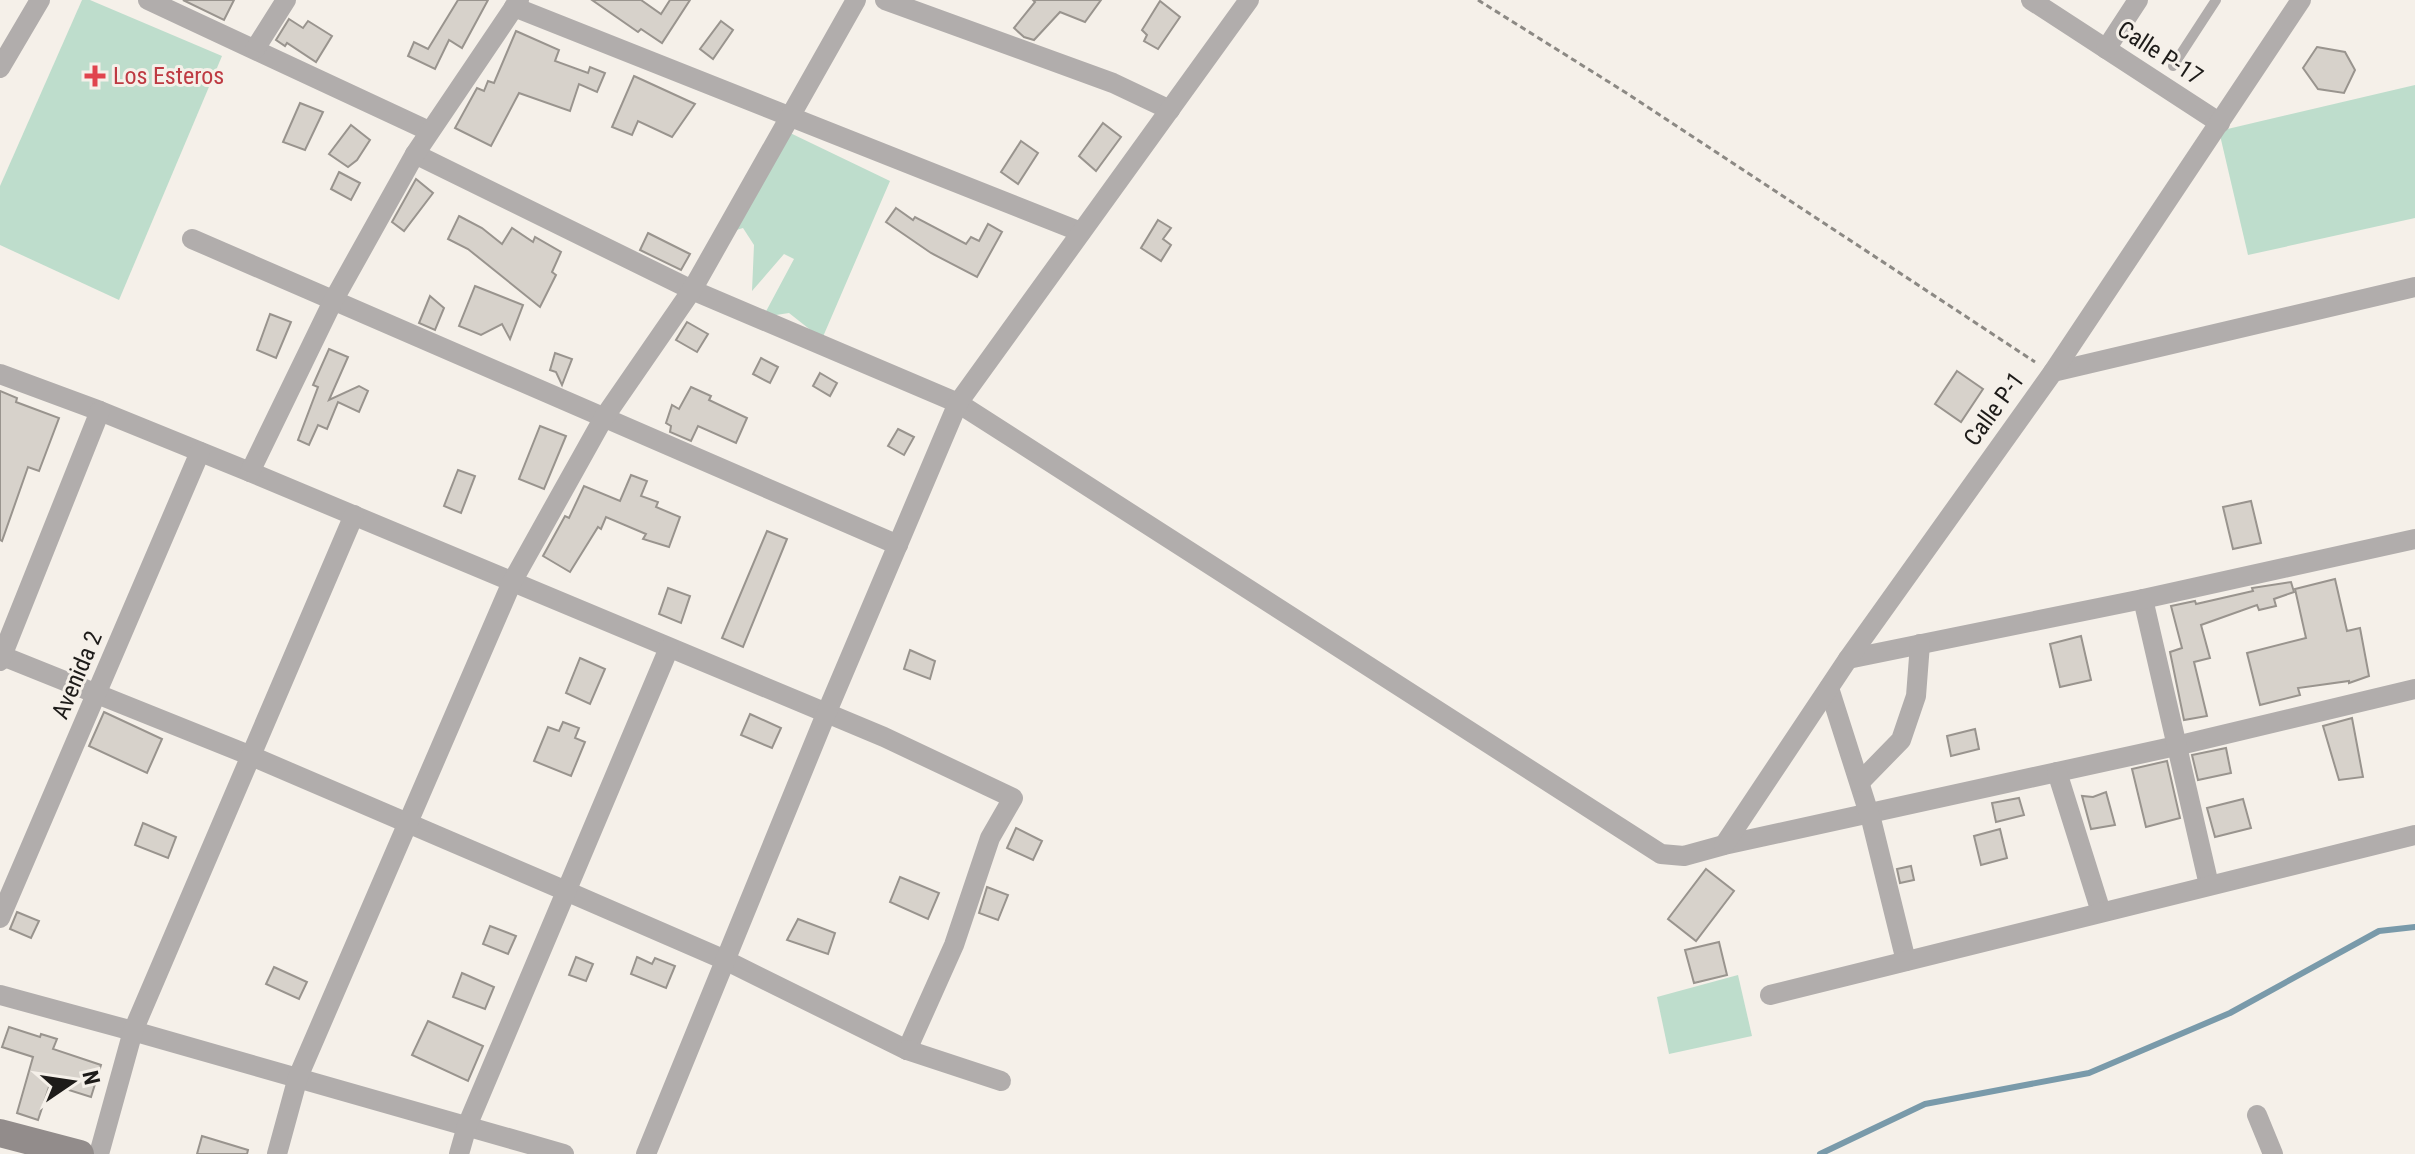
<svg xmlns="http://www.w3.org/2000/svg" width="2415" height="1154" font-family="'Roboto Condensed',sans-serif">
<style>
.green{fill:#beddcc}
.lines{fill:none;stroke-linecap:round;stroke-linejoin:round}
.stream{stroke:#799aaa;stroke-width:6}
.building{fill:#d7d2cb;stroke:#99948e;stroke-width:2}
.path{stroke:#8c8984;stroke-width:3;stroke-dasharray:6 4;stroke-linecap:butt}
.lane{stroke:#b1adac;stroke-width:10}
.street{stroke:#b1adac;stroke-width:20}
.secondary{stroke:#928c8b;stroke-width:28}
.health-dot{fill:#e0444e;stroke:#f5f0e9;stroke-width:3}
.labels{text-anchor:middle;stroke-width:6;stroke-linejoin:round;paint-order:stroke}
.street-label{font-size:24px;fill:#1d1b19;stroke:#f5f0e9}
.health-label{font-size:24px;fill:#be3a42;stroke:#f5f0e9;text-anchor:start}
</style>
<rect width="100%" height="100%" fill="#f5f0e9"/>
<!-- green -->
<g class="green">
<path d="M82 0H90L222 56 119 300 0 245V186Z"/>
<path d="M2415 85V218L2248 255 2219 131Z"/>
<path d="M786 131 890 181 822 339 789 313 763 317 794 259 784 254 752 291 754 245 743 228 730 232Z"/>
<path d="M1738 975 1752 1036 1669 1054 1657 997Z"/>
</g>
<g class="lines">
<!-- stream -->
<path class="stream" d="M1820 1154 1925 1104 2089 1073 2230 1013 2379 931 2415 927"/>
</g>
<!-- building -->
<g class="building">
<path d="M183 0H234L224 20Z"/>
<path d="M458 0H488L462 48 449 40 435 69 408 56 414 42 428 49Z"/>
<path d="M592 0H641L661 14 670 0H690L662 43 641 29 638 32Z"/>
<path d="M1033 0H1101L1085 22 1060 12 1034 40 1024 37 1014 28 1035 2Z"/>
<path d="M1160 1 1180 17 1158 49 1144 41 1147 35 1142 30Z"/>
<path d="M289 19 303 28 308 21 332 36 316 62 287 43 285 46 276 40Z"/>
<path d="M721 21 733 30 713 59 700 49Z"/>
<path d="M516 31 559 50 555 61 588 73 590 67 605 73 597 92 579 84 570 111 519 93 491 146 455 128 477 88 484 91 488 81 494 83Z"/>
<path d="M2317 47 2345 52 2355 70 2344 93 2318 89 2303 68Z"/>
<path d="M634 76 695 104 672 137 638 121 632 135 612 127Z"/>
<path d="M300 103 323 112 305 150 283 142Z"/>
<path d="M1103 123 1121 137 1096 171 1079 156Z"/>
<path d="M351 125 370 140 357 160 348 167 329 154Z"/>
<path d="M1021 141 1038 153 1018 184 1001 172Z"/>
<path d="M339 172 360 183 351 200 331 189Z"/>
<path d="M416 179 433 193 404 231 392 222Z"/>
<path d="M896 208 913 220 915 217 966 244 971 237 979 241 988 224 1002 232 977 277 931 253 886 222Z"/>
<path d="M459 216 482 228 502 244 512 228 533 242 535 237 561 252 552 272 556 275 540 307 468 249 448 239Z"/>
<path d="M1158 220 1171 228 1163 239 1171 245 1161 261 1141 248Z"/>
<path d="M648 233 690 254 681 270 640 250Z"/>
<path d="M475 286 523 305 510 339 502 324 481 335 459 326Z"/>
<path d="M430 296 444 308 435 330 419 323Z"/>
<path d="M270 314 291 322 276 358 257 350Z"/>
<path d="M687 322 708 334 697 352 676 340Z"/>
<path d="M329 349 348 357 329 400 359 386 368 391 359 412 338 402 327 429 318 425 309 445 298 440 318 387 313 385Z"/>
<path d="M555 353 572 359 562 385 556 372 550 370Z"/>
<path d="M761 358 778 367 770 383 753 374Z"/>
<path d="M1957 371 1983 389 1961 422 1935 404Z"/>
<path d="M820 373 837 383 830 396 813 386Z"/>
<path d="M691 387 711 396 709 400 747 418 736 443 698 426 691 441 670 432 671 426 666 423 672 405 679 409Z"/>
<path d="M0 391 17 398 16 402 59 418 39 471 28 467 2 541 0 540Z"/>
<path d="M540 426 566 436 544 489 519 479Z"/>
<path d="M898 429 914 437 904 455 888 446Z"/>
<path d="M458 470 475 476 461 513 444 506Z"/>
<path d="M631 475 647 481 641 496 658 502 656 507 680 517 669 547 643 539 646 534 606 517 601 529 598 527 570 572 543 556 565 516 569 518 584 486 620 501Z"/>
<path d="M2251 501 2261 543 2233 549 2223 507Z"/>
<path d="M767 531 787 539 743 647 722 638Z"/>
<path d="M2335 579 2347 631 2360 628 2369 676 2349 683V681L2298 688 2300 695 2260 705 2247 653 2306 638 2295 589Z"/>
<path d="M2291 582 2294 592 2274 599 2276 606 2259 610 2257 605 2201 625 2210 658 2194 662 2207 716 2184 720 2170 652 2182 648 2171 606 2195 601 2196 604 2253 591 2252 588Z"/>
<path d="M668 588 690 596 681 623 659 614Z"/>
<path d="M2081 636 2091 680 2060 687 2050 644Z"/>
<path d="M910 650 935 661 930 679 904 669Z"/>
<path d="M580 658 605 669 590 704 566 693Z"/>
<path d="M104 712 162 739 147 773 89 746Z"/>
<path d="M750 714 781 728 772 748 741 735Z"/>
<path d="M2352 718 2363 777 2339 780 2323 726Z"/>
<path d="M563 722 579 728 575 738 585 742 571 776 534 761 548 727 559 731Z"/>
<path d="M1975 729 1979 749 1951 756 1947 736Z"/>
<path d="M2226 748 2231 773 2198 780 2192 755Z"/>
<path d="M2167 761 2180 818 2146 827 2132 769Z"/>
<path d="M2106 792 2115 825 2091 829 2082 796 2093 797Z"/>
<path d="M2019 798 2024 815 1996 822 1992 803Z"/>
<path d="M2243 799 2251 828 2215 837 2207 808Z"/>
<path d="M143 823 176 837 168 858 135 845Z"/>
<path d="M1016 828 1042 841 1033 860 1007 848Z"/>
<path d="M2000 829 2007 858 1981 865 1974 836Z"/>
<path d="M1911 866 1914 880 1900 883 1897 869Z"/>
<path d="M1706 869 1734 891 1696 941 1668 919Z"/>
<path d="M900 877 939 893 928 919 890 902Z"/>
<path d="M987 887 1008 895 998 920 979 913Z"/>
<path d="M17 912 39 921 31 938 10 929Z"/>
<path d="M798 919 835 933 828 954 787 940Z"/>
<path d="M490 926 516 936 508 954 483 944Z"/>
<path d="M1719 942 1727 975 1694 983 1685 950Z"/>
<path d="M576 957 593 964 586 981 569 975Z"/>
<path d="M637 957 652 964 655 958 675 966 666 988 631 974Z"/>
<path d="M274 967 307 982 299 999 266 984Z"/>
<path d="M462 973 494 987 485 1009 453 997Z"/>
<path d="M428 1021 483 1046 468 1081 412 1055Z"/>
<path d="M9 1027 40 1037 41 1034 57 1039 53 1049 101 1065 91 1097 50 1084 38 1120 17 1113 33 1057 2 1047Z"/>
<path d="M202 1136 248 1150 247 1154H197Z"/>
</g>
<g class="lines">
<!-- path -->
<path class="path" d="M1478 0 1628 94 2035 362"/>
<!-- lane -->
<path class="lane" d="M2173 66 2216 0"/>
<!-- street -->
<g class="street">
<path d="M148 0 429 131"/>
<path d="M885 0 1113 83 1170 110"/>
<path d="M2031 0 2220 123"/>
<path d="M514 7 1081 232"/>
<path d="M255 49 286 0"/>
<path d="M2106 49 2138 0"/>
<path d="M0 68 40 0"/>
<path d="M415 154 692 290 958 403 1661 854 1684 856 1724 845 2176 746 2415 689"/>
<path d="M192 239 898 545"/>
<path d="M2053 372 2415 287"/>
<path d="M0 374 100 411 250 472 884 737 1013 798 990 838 954 945 907 1050 725 960 566 891 249 755 0 655"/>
<path d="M250 472 333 301 415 154 519 0"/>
<path d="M2143 599 2209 885"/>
<path d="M1848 659 2143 599 2415 539"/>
<path d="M0 661 100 411"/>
<path d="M1829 688 1872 823 1906 961"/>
<path d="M2057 772 2101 912"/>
<path d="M1860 782 1901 740 1916 696 1920 644"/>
<path d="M1724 845 1848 659 2053 372 2301 0"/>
<path d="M0 918 200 452"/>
<path d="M0 995 133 1031 564 1154"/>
<path d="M1770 995 2415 835"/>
<path d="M907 1050 1001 1081"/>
<path d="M2257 1115 2273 1154"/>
<path d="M99 1154 133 1031 354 515"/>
<path d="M277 1154 298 1077 512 582 603 419 692 290 856 0"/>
<path d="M459 1154 467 1126 669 648"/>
<path d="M646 1154 826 714 958 403 1249 0"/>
</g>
<!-- secondary -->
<path class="secondary" d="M0 1133 80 1154"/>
</g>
<!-- markers -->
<path class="health-dot" d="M91 64h8v8h8v8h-8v8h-8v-8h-8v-8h8z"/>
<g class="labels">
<!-- street labels -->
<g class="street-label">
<text transform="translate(2160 53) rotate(33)" y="8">Calle P-17</text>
<text transform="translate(1994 409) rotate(-54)" y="8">Calle P-1</text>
<text transform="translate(77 675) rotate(-67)" y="8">Avenida 2</text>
</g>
<!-- health labels -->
<g class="health-label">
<text x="113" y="84">Los Esteros</text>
</g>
</g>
<!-- north arrow -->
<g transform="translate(72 1082) rotate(77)" stroke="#f5f0e9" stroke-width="6" paint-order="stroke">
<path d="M0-6L14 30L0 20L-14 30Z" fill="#1d1b19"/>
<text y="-12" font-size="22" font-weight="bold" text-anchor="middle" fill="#1d1b19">N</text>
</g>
</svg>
